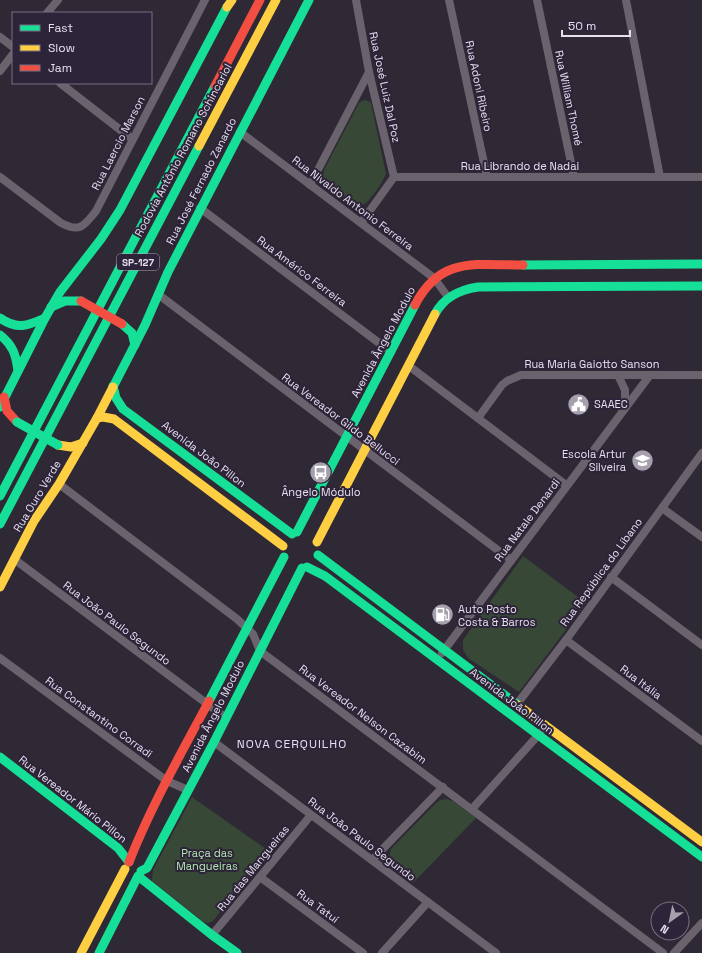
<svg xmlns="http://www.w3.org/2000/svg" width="702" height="953" font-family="'Space Grotesk',sans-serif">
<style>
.park{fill:#374837}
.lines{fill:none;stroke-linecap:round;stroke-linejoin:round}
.street{stroke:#6a636e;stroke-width:8}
.fast{stroke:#16e098;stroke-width:9}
.slow{stroke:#ffcf43;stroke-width:9}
.jam{stroke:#f24e42;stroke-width:9}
.fast-bridge{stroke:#16e098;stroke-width:9}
.jam-bridge{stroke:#f24e42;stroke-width:9}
.labels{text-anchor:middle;stroke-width:4;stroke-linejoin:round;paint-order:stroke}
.shield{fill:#2e2439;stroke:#afa8b8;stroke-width:1}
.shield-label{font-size:10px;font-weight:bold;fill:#e6e0ee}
.street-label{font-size:11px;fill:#e6e0ee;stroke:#2e2439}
.poi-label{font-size:11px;fill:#e6e0ee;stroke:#2e2439;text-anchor:start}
.park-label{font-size:11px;fill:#b0e6ad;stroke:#2e2439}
.neighbourhood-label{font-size:12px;letter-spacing:1px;fill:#e6e0ee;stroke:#2e2439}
</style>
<rect width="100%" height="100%" fill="#2e2934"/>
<!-- park -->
<g class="park">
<path d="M364 100 368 101 371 103 386 174C383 181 371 201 364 204 361 206 356 206 352 205 347 204 328 189 325 185 322 181 323 175 324 170L359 103Z"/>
<path d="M523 556 586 603 519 692 468 658 463 650V640Z"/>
<path d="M192 797 269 851 213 921 208 923 204 922 152 881 153 870Z"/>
<path d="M447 799 453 801 476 818 413 883C401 874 385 867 391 849L435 804 440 800Z"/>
</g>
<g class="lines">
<!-- street -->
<g class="street">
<path d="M356 0 369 72 394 177"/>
<path d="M449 0 487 177"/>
<path d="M537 0 574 177"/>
<path d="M626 0 660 177"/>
<path d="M47 13 58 0"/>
<path d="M0 37 13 47"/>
<path d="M0 71 13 54"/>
<path d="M60 83 132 139"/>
<path d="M240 132 434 278 448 297"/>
<path d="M0 177 61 223C80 233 84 226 96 211L205 0"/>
<path d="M310 185 369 72"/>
<path d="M200 208 391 352"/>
<path d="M361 223 394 177H702"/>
<path d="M159 295 511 560"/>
<path d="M409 366 566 485"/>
<path d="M618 375 625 390V407"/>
<path d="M478 418 502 385 507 381 521 375H702"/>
<path d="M59 484 237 619 253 634 260 651 663 953"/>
<path d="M662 508 702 537"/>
<path d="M14 559 226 718"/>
<path d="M611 577 702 645"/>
<path d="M566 640 702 741"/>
<path d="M442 653 650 375"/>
<path d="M0 658 167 781 188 790"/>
<path d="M517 704 566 640 702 453"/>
<path d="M214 742 496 953"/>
<path d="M472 809 541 732"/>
<path d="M372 860 443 787"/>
<path d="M260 877 363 953"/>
<path d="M212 935 311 815"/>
<path d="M382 953 428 902"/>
<path d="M674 953 702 923"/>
</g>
<!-- fast -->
<g class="fast">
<path d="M523 265 702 264"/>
<path d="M51 307 65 301H81"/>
<path d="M435 314C444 297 459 290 478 287L702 286"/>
<path d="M0 318C17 330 27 326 45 318"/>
<path d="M122 324 132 333 135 345"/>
<path d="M0 335C13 345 16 355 18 371"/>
<path d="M113 386 116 398 123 409 292 534"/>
<path d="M113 387 145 325 168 272 309 0"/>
<path d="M0 407 45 318 60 292 101 239 120 210 227 7"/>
<path d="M0 496 215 86"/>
<path d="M0 524 199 146"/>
<path d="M297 532 415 305"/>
<path d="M318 555 518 705"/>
<path d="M307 567 325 576 702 857"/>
<path d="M209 701 284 557"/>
<path d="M0 757 118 848 129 862"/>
<path d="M141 871 147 868 214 742 302 568"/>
<path d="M99 953 138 876 212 935 237 953"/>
</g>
<!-- slow -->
<g class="slow">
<path d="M227 7 232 0"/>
<path d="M199 146 276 0"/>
<path d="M97 418 103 417 114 419 283 546"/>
<path d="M58 445 71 447 83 443"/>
<path d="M317 542 435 314"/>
<path d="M0 587 34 521 59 484 97 418 113 387"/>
<path d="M518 705 702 842"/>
<path d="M81 953 125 869"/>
</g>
<!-- jam -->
<g class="jam">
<path d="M215 86 260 0"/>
<path d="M415 305C440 256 476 265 523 265"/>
<path d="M4 397 7 411 17 422"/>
<path d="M129 862C151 806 181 754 209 701"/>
</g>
<!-- fast-bridge -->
<path class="fast-bridge" d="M17 422 58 445"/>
<!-- jam-bridge -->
<path class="jam-bridge" d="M81 301 122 324"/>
</g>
<!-- icons -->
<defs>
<symbol id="civic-disc" viewBox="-11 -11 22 22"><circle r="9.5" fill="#a6a0ad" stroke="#2e2439"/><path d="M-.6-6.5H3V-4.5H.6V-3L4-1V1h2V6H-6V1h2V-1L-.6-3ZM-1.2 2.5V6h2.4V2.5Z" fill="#fff"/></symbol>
<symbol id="school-disc" viewBox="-11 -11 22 22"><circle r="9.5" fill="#a6a0ad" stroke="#2e2439"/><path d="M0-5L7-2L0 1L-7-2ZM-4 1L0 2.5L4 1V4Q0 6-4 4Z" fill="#fff"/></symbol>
<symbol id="bus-disc" viewBox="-11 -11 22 22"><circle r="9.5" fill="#a6a0ad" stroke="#2e2439"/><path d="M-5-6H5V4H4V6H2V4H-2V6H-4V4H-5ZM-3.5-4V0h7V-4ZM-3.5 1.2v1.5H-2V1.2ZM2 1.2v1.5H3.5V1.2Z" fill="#fff"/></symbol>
<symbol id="fuel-disc" viewBox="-11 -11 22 22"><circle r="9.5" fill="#a6a0ad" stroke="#2e2439"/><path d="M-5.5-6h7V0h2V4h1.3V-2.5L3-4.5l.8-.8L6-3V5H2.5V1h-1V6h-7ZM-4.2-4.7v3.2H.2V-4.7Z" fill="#fff"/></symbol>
</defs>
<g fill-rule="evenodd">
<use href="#civic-disc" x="566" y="392" width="25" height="25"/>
<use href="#school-disc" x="630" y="448" width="25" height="25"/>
<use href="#bus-disc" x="308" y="460" width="25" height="25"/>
<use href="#fuel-disc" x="430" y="602" width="25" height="25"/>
</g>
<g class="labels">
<!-- shield labels -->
<rect class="shield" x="117" y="254" width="42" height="16" rx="3"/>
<g class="shield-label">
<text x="138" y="266">SP-127</text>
</g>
<!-- street labels -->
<g class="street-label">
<text transform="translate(479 86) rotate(78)" y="4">Rua Adoni Ribeiro</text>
<text transform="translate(385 87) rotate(78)" y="4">Rua José Luiz Dal Poz</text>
<text transform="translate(569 98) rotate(78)" y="4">Rua William Thomé</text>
<text transform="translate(118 143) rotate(-63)" y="4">Rua Laercio Marson</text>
<text transform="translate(183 150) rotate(-62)" y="4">Rodovia Antônio Romano Schincariol</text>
<text x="520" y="170">Rua Librando de Nadai</text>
<text transform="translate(201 181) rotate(-63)" y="4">Rua José Fernado Zanardo</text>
<text transform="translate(353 203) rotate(37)" y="4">Rua Nivaldo Antonio Ferreira</text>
<text transform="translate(302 271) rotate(37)" y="4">Rua Américo Ferreira</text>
<text transform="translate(383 342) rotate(-62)" y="4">Avenida Ângelo Modulo</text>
<text x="592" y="368">Rua Maria Gaiotto Sanson</text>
<text transform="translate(341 419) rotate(37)" y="4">Rua Vereador Gildo Bellucci</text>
<text transform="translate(204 454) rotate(37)" y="4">Avenida João Pillon</text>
<text transform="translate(37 496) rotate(-59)" y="4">Rua Ouro Verde</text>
<text transform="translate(527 520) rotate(-53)" y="4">Rua Natale Denardi</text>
<text transform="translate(601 572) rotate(-54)" y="4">Rua República do Líbano</text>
<text transform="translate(117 623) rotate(37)" y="4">Rua João Paulo Segundo</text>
<text transform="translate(641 682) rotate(37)" y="4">Rua Itália</text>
<text transform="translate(512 701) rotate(37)" y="4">Avenida João Pillon</text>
<text transform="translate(363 714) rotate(37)" y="4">Rua Vereador Nelson Cazabim</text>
<text transform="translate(213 716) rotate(-63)" y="4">Avenida Ângelo Modulo</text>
<text transform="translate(99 717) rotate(36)" y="4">Rua Constantino Corradi</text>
<text transform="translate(73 799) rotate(38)" y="4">Rua Vereador Mário Pillon</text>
<text transform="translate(362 839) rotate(37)" y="4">Rua João Paulo Segundo</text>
<text transform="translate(253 868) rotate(-51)" y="4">Rua das Mangueiras</text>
<text transform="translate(318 906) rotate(36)" y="4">Rua Tatuí</text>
</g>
<!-- poi labels -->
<g class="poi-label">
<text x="594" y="408">SAAEC</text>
<text x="626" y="458" text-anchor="end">Escola Artur<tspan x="626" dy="13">Silveira</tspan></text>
<text x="321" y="496" text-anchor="middle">Ângelo Módulo</text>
<text x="458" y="613">Auto Posto<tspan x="458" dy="13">Costa &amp; Barros</tspan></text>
</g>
<!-- park labels -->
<g class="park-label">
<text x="207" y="857">Praça das<tspan x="207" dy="13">Mangueiras</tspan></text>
</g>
<!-- neighbourhood labels -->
<g class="neighbourhood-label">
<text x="292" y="748">NOVA CERQUILHO</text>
</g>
</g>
<!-- legend -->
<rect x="12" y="12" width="140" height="72" fill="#2e2439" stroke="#786f81"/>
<rect x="20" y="25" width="20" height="6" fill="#16e098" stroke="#786f81"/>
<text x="48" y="32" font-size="12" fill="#e6e0ee">Fast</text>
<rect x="20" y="45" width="20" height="6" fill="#ffcf43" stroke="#786f81"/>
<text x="48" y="52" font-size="12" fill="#e6e0ee">Slow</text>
<rect x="20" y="65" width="20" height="6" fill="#f24e42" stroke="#786f81"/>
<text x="48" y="72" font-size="12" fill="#e6e0ee">Jam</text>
<!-- north arrow -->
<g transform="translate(670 921) rotate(213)"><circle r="19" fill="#2e2439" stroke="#786f81"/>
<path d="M0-3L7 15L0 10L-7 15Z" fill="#a6a0ad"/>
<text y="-6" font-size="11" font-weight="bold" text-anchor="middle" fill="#e6e0ee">N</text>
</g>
<!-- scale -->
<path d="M562 30v6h68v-6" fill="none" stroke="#e6e0ee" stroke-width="2"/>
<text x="568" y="30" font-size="12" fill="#e6e0ee" stroke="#2e2439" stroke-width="3" paint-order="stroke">50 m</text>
</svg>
